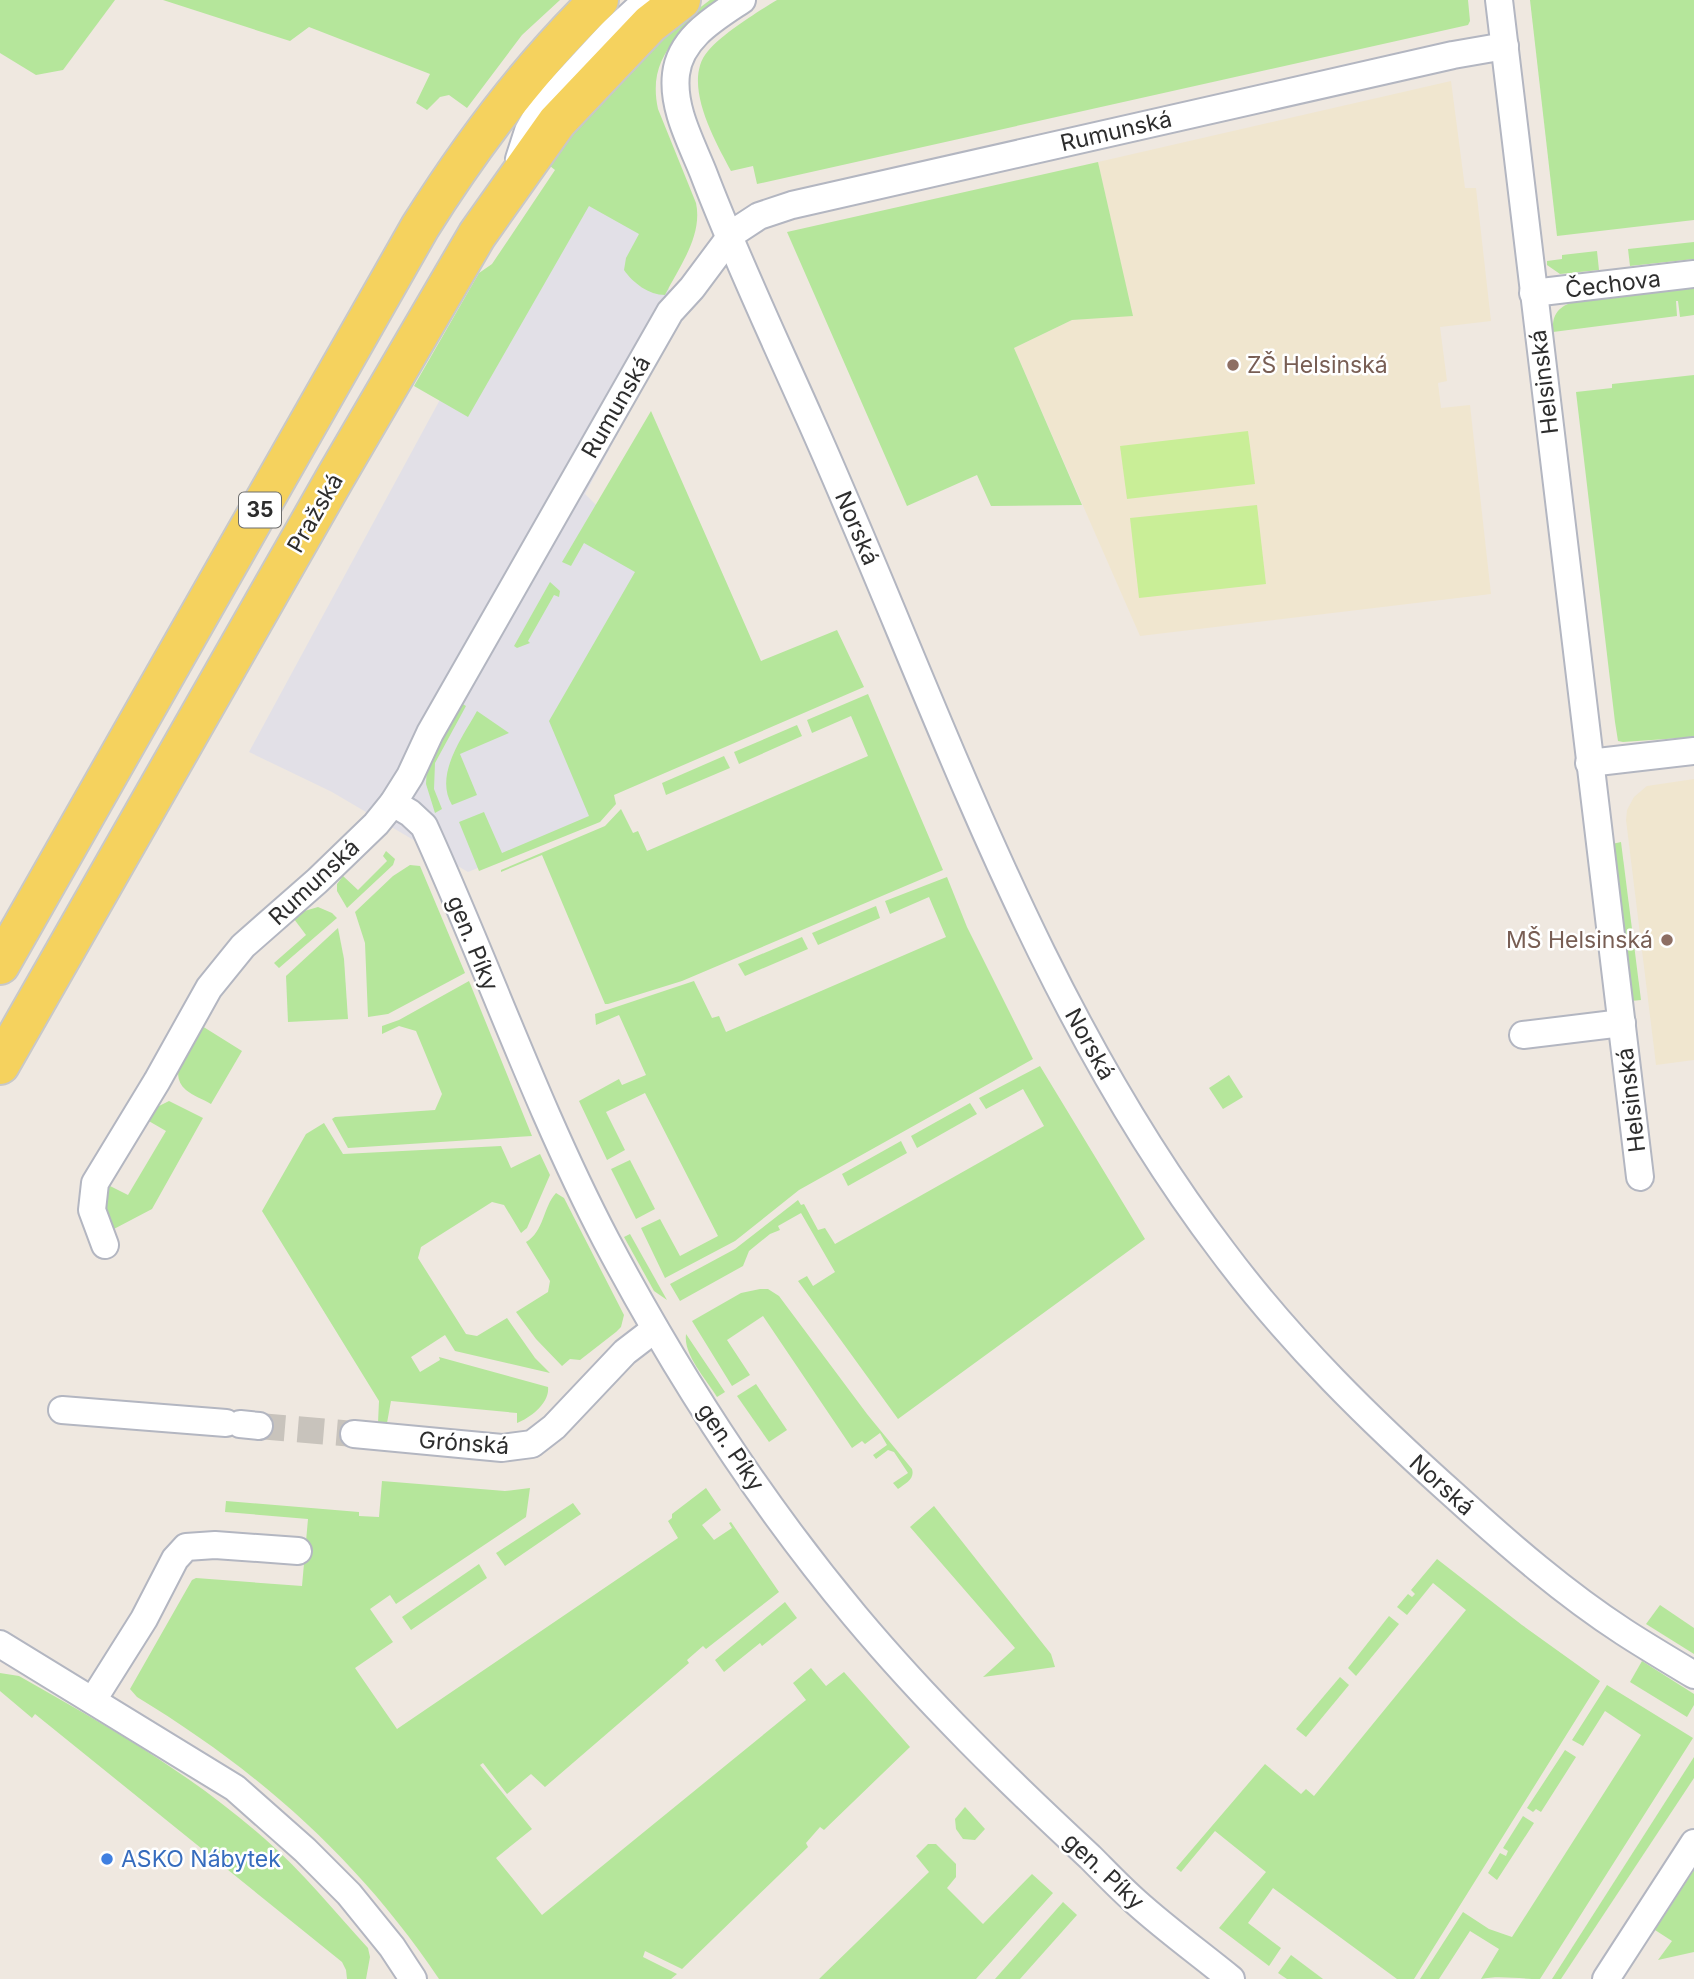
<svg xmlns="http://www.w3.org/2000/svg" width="1694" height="1979" font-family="Inter,sans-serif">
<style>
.industrial{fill:#e2e0e7}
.education{fill:#f0e6cf}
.green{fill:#b5e69b}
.pitch{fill:#c9ee97}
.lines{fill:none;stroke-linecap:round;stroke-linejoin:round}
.minor-tunnel{stroke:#c8c3bc;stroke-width:26;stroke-dasharray:26 13;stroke-linecap:butt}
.minor-casing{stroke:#b3b6c1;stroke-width:30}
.primary-casing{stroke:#c8c8c8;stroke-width:42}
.minor{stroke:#fff;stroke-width:26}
.primary{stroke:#f5d25e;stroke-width:38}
.education-dot{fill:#8d6e63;stroke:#fff;stroke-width:2.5}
.shop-dot{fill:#3f7fe0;stroke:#fff;stroke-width:2.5}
.labels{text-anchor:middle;stroke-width:5;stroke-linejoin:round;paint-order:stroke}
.shield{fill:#fff;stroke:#6c6c6c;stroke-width:2}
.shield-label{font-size:21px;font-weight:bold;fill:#2d2d2d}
.street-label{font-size:23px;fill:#2d2d2d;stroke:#fff}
.education-label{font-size:23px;fill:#785e54;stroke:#fff;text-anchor:start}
.shop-label{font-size:23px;fill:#366cbe;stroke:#fff;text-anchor:start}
</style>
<rect width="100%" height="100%" fill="#efe8e0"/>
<!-- industrial -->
<path class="industrial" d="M572 156 634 177 679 321 585 494 656 564 595 820 468 872 332 792 249 752Z"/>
<!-- education -->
<g class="education">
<path d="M1451 81 1465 188H1476L1491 321 1440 327 1447 381 1438 383 1441 408 1470 405 1491 594 1140 636 1014 348 1072 320 1132 315 1098 162Z"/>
<path d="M1694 779V1060L1656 1065 1626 820 1627 810 1634 797 1647 786Z"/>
</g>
<!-- green -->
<g class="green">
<path d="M0 0H115L63 70 36 75 0 53Z"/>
<path d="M163 0H560L522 35 467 108 449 95 440 97 427 110 416 103 430 74 309 27 290 41Z"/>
<path d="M710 0H723C684 29 646 54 658 109L696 203C703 236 679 267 665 295 649 295 633 283 624 270L626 258 639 234 589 206 468 417 414 386 479 273 492 264 555 170 550 166C587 101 650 45 710 0Z"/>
<path d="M777 0H1468L1470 21 1468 25 757 184 753 166 731 171C715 141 681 82 708 51 722 34 757 12 777 0Z"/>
<path d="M1530 0H1694V220L1557 236Z"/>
<path d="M1098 162 1133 316 1072 320 1014 348 1082 505 991 506 977 475 907 506 787 232Z"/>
<path d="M1694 242V259L1630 266 1628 249Z"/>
<path d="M1597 251 1599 270 1560 274 1547 265V261L1562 259V255Z"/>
<path d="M1694 288V315L1680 317 1678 301H1676L1677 316 1553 332C1552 317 1556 309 1570 303Z"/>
<path d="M1694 375V737L1623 742 1618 741 1615 722 1576 392 1612 388V384Z"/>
<path d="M651 411 761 661 837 630 864 687 614 795 616 804 600 822 479 871 459 822 484 812 502 853 589 816 549 721 635 572 584 543 571 566 562 562Z"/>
<path d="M550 582 560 591 559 597 554 595 528 641 530 643 517 648 514 646Z"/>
<path d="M868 694 943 870 682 981 608 1004H605L542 855 501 872V870L605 826 621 809 633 833 638 831 647 851 868 756 851 716 812 733 807 720Z"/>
<path d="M461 703 466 706 435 763 434 789 442 809 435 813 426 784 427 765Z"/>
<path d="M477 711 509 733 460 754 477 795 452 805C434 775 462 738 477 711Z"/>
<path d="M797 725 802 736 739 764 734 752Z"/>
<path d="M724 756 730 768 666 795 662 783Z"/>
<path d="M1621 842 1641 1000 1631 1001 1612 844Z"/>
<path d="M386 851 395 859 393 865 347 908 337 891V884L343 876 358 890 387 861 383 856Z"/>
<path d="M410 865 420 866 465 973 388 1014 368 1017 365 943 355 912 393 876Z"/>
<path d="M947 877 967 927 1033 1059 799 1190 735 1241 665 1278 641 1228 660 1219 680 1256 718 1236 645 1093 606 1112 625 1150 607 1160 579 1101 619 1079 622 1085 646 1075 619 1015 596 1025 595 1014 694 981 712 1018 719 1016 726 1032 946 937 929 897 890 914 885 901Z"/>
<path d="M876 906 880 918 818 945 812 933Z"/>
<path d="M318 907 332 913 337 918 279 968 274 963 306 935 294 919 301 912Z"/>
<path d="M338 928 344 959 348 1019 288 1022 286 976Z"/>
<path d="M802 937 808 949 745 976 738 964Z"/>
<path d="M469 981 532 1136 348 1148 332 1119 335 1117 435 1110 442 1094 416 1031 399 1026 382 1034V1026L399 1020Z"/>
<path d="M202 1026 242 1051 211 1104C203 1099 193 1096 186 1090 165 1072 192 1043 202 1026Z"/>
<path d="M1040 1066 1145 1239 898 1419 798 1281 807 1276 813 1286 835 1272 801 1213 778 1226 780 1230 770 1234 749 1251 743 1266 680 1301 670 1284 735 1249 798 1200 801 1205 804 1204 818 1230 825 1228 835 1244 1044 1126 1023 1089 986 1109 979 1098Z"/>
<path d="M1229 1075 1243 1097 1223 1109 1209 1088Z"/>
<path d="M169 1101 203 1118 152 1209 112 1230 103 1203 108 1185 128 1195 166 1131 147 1120 155 1108Z"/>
<path d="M970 1103 977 1114 917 1148 911 1136Z"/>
<path d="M324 1123 343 1154 501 1146 511 1168 540 1154 550 1175 527 1228 521 1233 504 1205 492 1202 421 1247 418 1258 466 1334 477 1336 507 1318 535 1358 550 1373 455 1351 445 1335 411 1357 420 1372 440 1360 439 1357 548 1387C550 1403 530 1418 517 1423V1413L391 1401 387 1423H378L379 1401 262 1211 306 1134Z"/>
<path d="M901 1141 907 1153 848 1186 842 1174Z"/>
<path d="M630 1160 655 1209 636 1219 611 1169Z"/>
<path d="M556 1193 564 1198 624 1315 621 1327 616 1332 580 1360 570 1359 562 1366 536 1339 516 1312 548 1292 550 1281 526 1242C544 1232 543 1207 556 1193Z"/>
<path d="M630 1234 667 1300 654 1291 624 1237Z"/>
<path d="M760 1289H768L779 1296 867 1414 912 1469C915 1479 906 1483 898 1489L893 1483 908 1473 894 1452 888 1450 876 1459 873 1455 887 1445 880 1433 865 1444 862 1441 852 1448 763 1316 727 1340 750 1375 732 1386 692 1321 741 1293Z"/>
<path d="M686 1334 725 1392 717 1397C707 1380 683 1355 686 1334Z"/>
<path d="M756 1384 787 1430 769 1442 737 1396Z"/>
<path d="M382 1481 505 1491 530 1488 526 1517 396 1604 390 1595 370 1609 393 1642 355 1668 397 1729 678 1538 668 1521 672 1518V1514L706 1488 721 1510 702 1525 714 1540 732 1528 729 1523 731 1522 779 1592 706 1649 703 1646 687 1660 689 1663 545 1787 531 1774 507 1794 483 1763 480 1765 532 1829 496 1858 542 1915 806 1700 793 1683 811 1668 826 1686 844 1672 910 1747 824 1830 820 1827 806 1843 808 1847 682 1969 645 1951 643 1957 677 1974 671 1979H439C359 1860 259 1771 137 1697L130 1689 192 1580 196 1578 302 1586 308 1519 225 1512 226 1501 359 1512V1516L379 1517Z"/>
<path d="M573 1503 581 1514 505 1566 496 1553Z"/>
<path d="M934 1506 1051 1654 1055 1667 983 1677 1015 1648 910 1527Z"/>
<path d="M1437 1559 1522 1625 1600 1681 1414 1979H1397L1273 1888 1248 1923 1281 1948 1269 1966 1219 1928 1266 1872 1215 1831 1181 1872 1176 1868 1265 1764 1301 1794 1306 1789 1314 1796 1466 1610 1433 1583 1407 1615 1397 1607 1408 1594 1412 1597 1415 1594 1411 1590Z"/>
<path d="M479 1564 487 1578 411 1630 402 1617Z"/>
<path d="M785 1602 797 1618 762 1646 760 1643 724 1672 715 1660Z"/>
<path d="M1660 1605 1694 1628V1654L1646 1624Z"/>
<path d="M1389 1616 1399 1624 1356 1676 1348 1668Z"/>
<path d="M1642 1661 1694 1694V1705L1687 1717 1630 1682Z"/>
<path d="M0 1673 19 1676C106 1725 190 1773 265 1839 303 1872 334 1911 368 1948L370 1957 366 1979H347L346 1970 342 1962 35 1714 32 1718 0 1691Z"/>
<path d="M1340 1677 1349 1685 1306 1737 1296 1729Z"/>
<path d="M1607 1685 1693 1738 1540 1979C1520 1979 1499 1975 1481 1979L1499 1949 1470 1931 1439 1979H1420L1463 1912 1489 1929 1512 1937 1641 1735 1605 1711 1583 1746 1572 1740Z"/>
<path d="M1565 1750 1576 1757 1541 1812 1536 1809 1533 1812 1527 1808Z"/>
<path d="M1694 1757V1778L1561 1979H1552Z"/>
<path d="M965 1807 985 1829 975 1840 963 1839 956 1829 955 1819Z"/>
<path d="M1523 1816 1534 1823 1497 1880 1488 1873 1500 1853 1506 1856 1508 1851 1503 1848Z"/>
<path d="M928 1844H936L956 1864V1877L947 1888 983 1924 1032 1874 1053 1893 976 1979H819L929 1872 916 1856Z"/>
<path d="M1694 1870V1952L1658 1960 1672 1941 1655 1930Z"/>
<path d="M1063 1902 1077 1915 1020 1979H995Z"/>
<path d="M1291 1955 1323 1979H1287L1278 1973Z"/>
</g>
<!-- pitch -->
<g class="pitch">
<path d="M1248 431 1255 484 1127 499 1120 446Z"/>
<path d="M1257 505 1266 584 1139 598 1130 518Z"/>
</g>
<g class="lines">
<!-- minor-tunnel -->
<path class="minor-tunnel" d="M259 1426 354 1434"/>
<defs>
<g id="minor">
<path d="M742 0C715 18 680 38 676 74 672 108 691 142 703 172 735 256 773 336 809 417 936 700 1033 1003 1223 1252 1291 1343 1372 1422 1456 1497 1509 1545 1564 1593 1624 1632 1647 1647 1671 1661 1694 1675"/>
<path d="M1499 0 1640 1177"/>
<path d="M519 159 528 131 540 110 613 31 647 0"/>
<path d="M1533 293 1694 274"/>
<path d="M1589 763 1694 751"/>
<path d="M393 803 410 813 424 826C487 964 536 1106 606 1240 676 1372 759 1501 855 1616 927 1702 1008 1781 1090 1857 1105 1872 1120 1888 1136 1902 1166 1929 1199 1953 1231 1979"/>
<path d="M1523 1035 1622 1023"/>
<path d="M105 1245 92 1210 95 1183 157 1081 209 988 243 946 317 881 376 824 393 803 410 776 430 733 670 312 692 288 733 233 759 216 792 205 1453 55 1505 46"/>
<path d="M62 1410 226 1423"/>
<path d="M240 1424 259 1426"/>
<path d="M354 1434 502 1448 532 1444 554 1427 625 1352 655 1329"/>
<path d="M0 1644 235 1788 305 1850 349 1894 392 1947 413 1979"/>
<path d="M93 1700 144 1619 175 1559 186 1547 215 1545 298 1551"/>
<path d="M1606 1979 1694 1843"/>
</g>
<g id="primary">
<path d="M0 965 420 227C472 144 529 68 599 0"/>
<path d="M0 1065 335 478 477 235 557 122 650 24 681 0"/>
</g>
</defs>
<!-- minor casing -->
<use href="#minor" class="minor-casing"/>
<!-- primary casing -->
<use href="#primary" class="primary-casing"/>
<!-- minor -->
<use href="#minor" class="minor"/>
<!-- primary -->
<use href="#primary" class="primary"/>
</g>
<!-- markers -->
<g class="education-dot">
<circle cx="1233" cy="365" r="7"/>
<circle cx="1667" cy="940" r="7"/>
</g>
<circle class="shop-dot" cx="107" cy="1859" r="7"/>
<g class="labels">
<!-- shield labels -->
<rect class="shield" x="239" y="492.5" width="42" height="35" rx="5"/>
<g class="shield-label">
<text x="260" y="517">35</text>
</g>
<!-- street labels -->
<g class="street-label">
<text transform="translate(1116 131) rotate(-13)" y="8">Rumunská</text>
<text transform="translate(1613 284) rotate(-7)" y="8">Čechova</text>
<text transform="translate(1544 382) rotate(-97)" y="8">Helsinská</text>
<text transform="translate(616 407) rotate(-60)" y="8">Rumunská</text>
<text transform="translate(315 513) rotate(-60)" y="8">Pražská</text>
<text transform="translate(857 528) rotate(67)" y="8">Norská</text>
<text transform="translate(314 882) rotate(-43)" y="8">Rumunská</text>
<text transform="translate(473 943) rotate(68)" y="8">gen. Píky</text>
<text transform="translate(1090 1044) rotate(61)" y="8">Norská</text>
<text transform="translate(1631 1100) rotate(-97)" y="8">Helsinská</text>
<text transform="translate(464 1443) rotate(4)" y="8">Grónská</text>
<text transform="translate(731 1447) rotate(56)" y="8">gen. Píky</text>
<text transform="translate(1442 1485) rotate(42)" y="8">Norská</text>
<text transform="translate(1104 1871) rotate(43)" y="8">gen. Píky</text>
</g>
<!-- education labels -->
<g class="education-label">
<text x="1247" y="373">ZŠ Helsinská</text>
<text x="1653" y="948" text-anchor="end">MŠ Helsinská</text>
</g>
<!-- shop labels -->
<g class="shop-label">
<text x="121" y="1867">ASKO Nábytek</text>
</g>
</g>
</svg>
